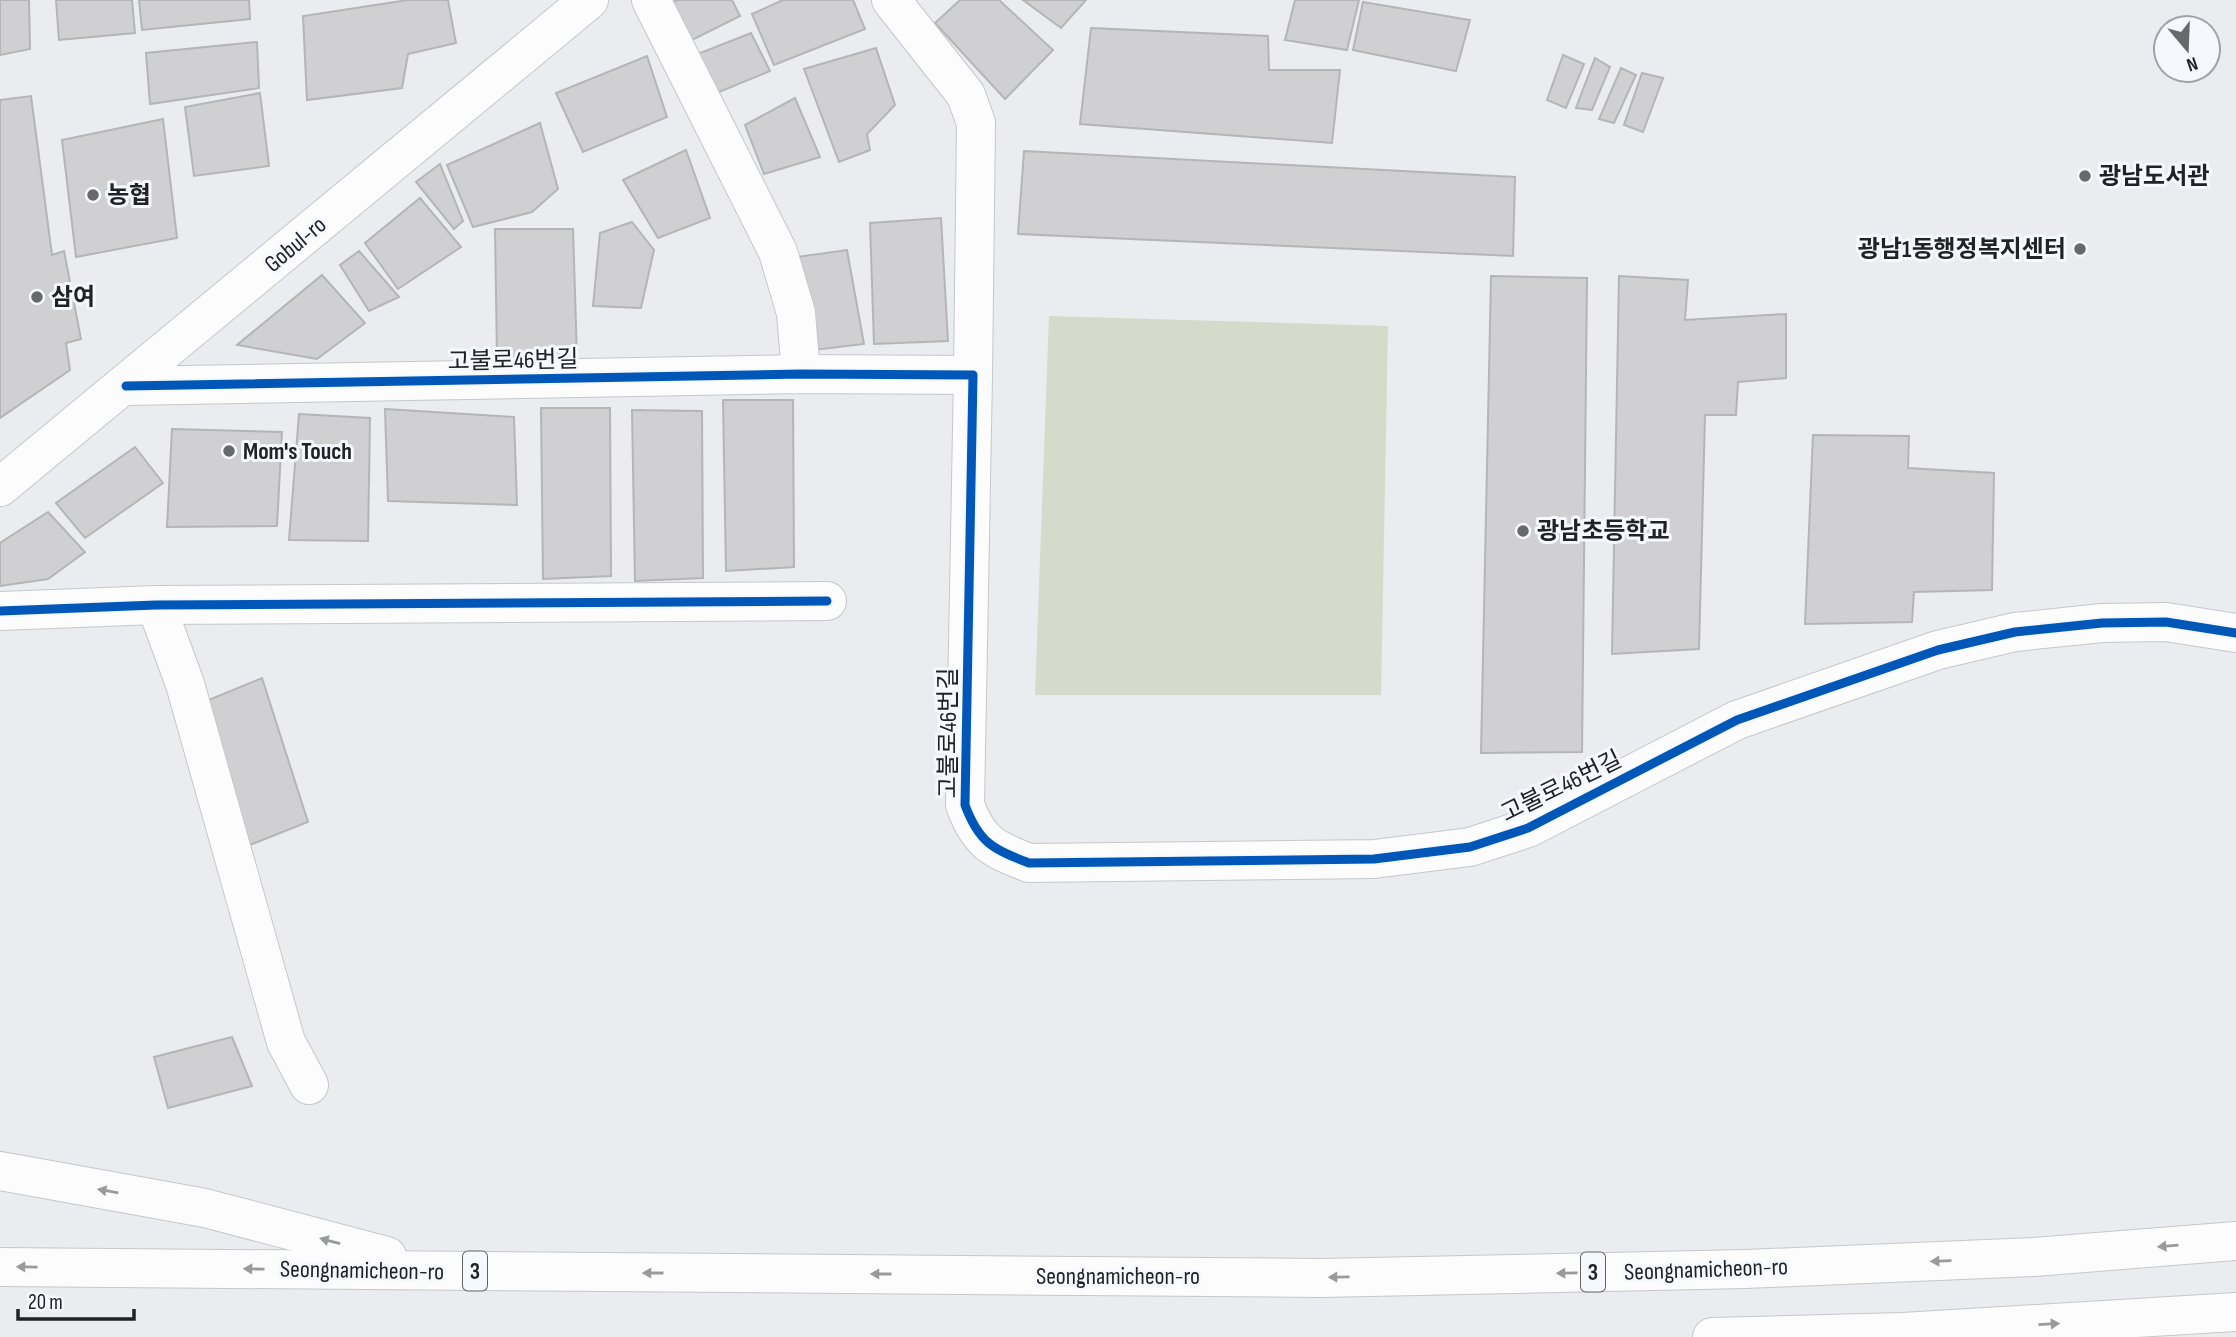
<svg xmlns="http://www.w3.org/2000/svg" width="2236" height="1337" font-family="'Sofia Sans Condensed','Noto Sans KR',sans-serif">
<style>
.green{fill:#d6dacb}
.building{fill:#d0d0d2;stroke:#b5b5b7;stroke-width:2}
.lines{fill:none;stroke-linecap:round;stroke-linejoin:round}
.minor-casing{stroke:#c6c7ca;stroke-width:40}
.highway-casing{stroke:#c6c7ca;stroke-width:40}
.minor{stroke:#fcfcfd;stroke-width:38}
.highway{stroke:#fcfcfd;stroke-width:38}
.cycleway-casing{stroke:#f5f9fe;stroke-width:13}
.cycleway{stroke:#0057b8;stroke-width:9}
.oneway{fill:#999a9b}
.poi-dot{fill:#67696b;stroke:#f5f9fe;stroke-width:2.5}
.labels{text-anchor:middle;stroke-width:6;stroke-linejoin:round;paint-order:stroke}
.shield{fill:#f5f9fe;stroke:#606265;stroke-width:2}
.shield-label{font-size:23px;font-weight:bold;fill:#202224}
.poi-label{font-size:24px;font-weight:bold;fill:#202224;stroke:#f5f9fe;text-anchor:start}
.street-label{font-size:24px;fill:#202224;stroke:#f5f9fe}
</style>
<rect width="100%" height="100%" fill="#eaecef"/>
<!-- green -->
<path class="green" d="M1049 316 1388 326 1381 695H1035Z"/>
<!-- building -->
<g class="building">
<path d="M0 0H29L30 49 0 55Z"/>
<path d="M56 0H132L135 33 59 40Z"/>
<path d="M139 0H249L250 19 142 30Z"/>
<path d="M408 0H448L456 43 408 54 402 88 307 100 303 16Z"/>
<path d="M677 0H732L740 16 684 44 666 6Z"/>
<path d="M783 0H853L865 29 774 65 752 14Z"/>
<path d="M960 0H999L1053 50 1005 99 935 23Z"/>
<path d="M1023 0H1086L1061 28Z"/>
<path d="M1295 0H1359L1347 50 1285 40Z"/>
<path d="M1363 2 1470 20 1456 71 1353 50Z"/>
<path d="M1091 28 1268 36 1269 70H1340L1332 143 1080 124Z"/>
<path d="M751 33 770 71 712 95 695 55Z"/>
<path d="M257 42 259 88 150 104 146 53Z"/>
<path d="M876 48 895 105 867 134 870 150 839 162 804 69Z"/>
<path d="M1563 55 1584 64 1566 108 1547 100Z"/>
<path d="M647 56 667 117 583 152 556 93Z"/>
<path d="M1595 58 1610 67 1592 110 1576 108Z"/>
<path d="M1621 68 1636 75 1614 123 1599 119Z"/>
<path d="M1642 73 1663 78 1643 132 1624 125Z"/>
<path d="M260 93 269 166 194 176 185 107Z"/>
<path d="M31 96 52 255 64 251 81 339 66 343 70 370 0 418V100Z"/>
<path d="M795 98 820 157 764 174 745 125Z"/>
<path d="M163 119 177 238 76 257 62 140Z"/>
<path d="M540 123 558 189 532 212 473 227 447 165Z"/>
<path d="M686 150 710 218 658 238 623 180Z"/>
<path d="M1024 151 1515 177 1513 256 1018 234Z"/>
<path d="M440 164 463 221 454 229 416 182Z"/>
<path d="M420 198 461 247 398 289 365 243Z"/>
<path d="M941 218 948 341 874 344 870 223Z"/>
<path d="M632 222 654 250 641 308 593 306 600 233Z"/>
<path d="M495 229H573L577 358 497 357Z"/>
<path d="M847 250 864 344 814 350 797 257Z"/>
<path d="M359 251 399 297 369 311 340 265Z"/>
<path d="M322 275 365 323 317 359 237 345Z"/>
<path d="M1491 276 1587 278 1582 752 1481 753Z"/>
<path d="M1619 276 1688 280 1685 320 1786 314V378L1738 382 1736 415H1705L1699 649 1612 654Z"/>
<path d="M723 400H793L794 567 726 571Z"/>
<path d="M541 408H610L611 576 543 579Z"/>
<path d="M385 409 514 417 517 505 388 501Z"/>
<path d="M632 410 702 411 703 578 635 581Z"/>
<path d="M299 414 370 418 368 541 289 540Z"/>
<path d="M172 429 282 432 277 526 167 527Z"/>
<path d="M1813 435 1909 436 1908 468 1994 473 1992 590 1914 592 1912 622 1805 624Z"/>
<path d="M135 447 163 483 85 538 56 503Z"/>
<path d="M48 512 85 552 48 579 0 586V543Z"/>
<path d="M262 678 308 822 250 845 206 701Z"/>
<path d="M232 1037 252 1086 168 1108 154 1057Z"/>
</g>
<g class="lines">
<defs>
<g id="minor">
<path d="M651 0 778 252 796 313 801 374"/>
<path d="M891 0 966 95 976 123 973 375"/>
<path d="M126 386 801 374 973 375 965 805C979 843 993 849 1029 863L1374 859 1470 847 1528 828 1737 720 1938 650 2015 632 2102 623 2166 622 2236 633"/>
<path d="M0 487 589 0"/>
<path d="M156 605 185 684 286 1042 309 1085"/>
<path d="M0 611 156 605 827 601"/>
</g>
<g id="highway">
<path d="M0 1171 205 1208 387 1256"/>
<path d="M0 1267 1321 1278 1746 1269 2034 1257 2236 1241"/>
<path d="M1712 1337 1903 1332 2236 1312"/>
</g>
</defs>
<!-- minor casing -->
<use href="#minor" class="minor-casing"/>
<!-- highway casing -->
<use href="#highway" class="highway-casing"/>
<!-- minor -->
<use href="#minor" class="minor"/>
<!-- highway -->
<use href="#highway" class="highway"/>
<defs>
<g id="cycleway">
<path d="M126 386 801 374 973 375 965 805C979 843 993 849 1029 863L1374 859 1470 847 1528 828 1737 720 1938 650 2015 632 2102 623 2166 622 2236 633"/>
<path d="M0 611 156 605 827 601"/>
</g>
</defs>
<!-- cycleway casing -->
<use href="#cycleway" class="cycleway-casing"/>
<!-- cycleway -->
<use href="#cycleway" class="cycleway"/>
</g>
<!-- one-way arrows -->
<defs><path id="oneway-solid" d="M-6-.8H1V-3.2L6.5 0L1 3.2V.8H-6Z" transform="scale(1.75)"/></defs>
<g class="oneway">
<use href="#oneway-solid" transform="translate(108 1191) rotate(-170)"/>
<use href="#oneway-solid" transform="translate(330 1241) rotate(-165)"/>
<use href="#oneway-solid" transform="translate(2168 1246) rotate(175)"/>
<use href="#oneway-solid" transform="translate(1941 1261) rotate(178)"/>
<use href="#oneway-solid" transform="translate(27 1267) rotate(-179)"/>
<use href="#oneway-solid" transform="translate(254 1269) rotate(-179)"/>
<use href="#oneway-solid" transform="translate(653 1273) rotate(-180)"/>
<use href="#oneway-solid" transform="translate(1567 1273) rotate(179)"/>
<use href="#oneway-solid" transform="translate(881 1274) rotate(-180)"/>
<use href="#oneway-solid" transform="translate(1339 1277) rotate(179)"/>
<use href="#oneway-solid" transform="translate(2049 1324) rotate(-3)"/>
</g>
<!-- markers -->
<g class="poi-dot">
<circle cx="2085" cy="176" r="7"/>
<circle cx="93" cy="195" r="7"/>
<circle cx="2080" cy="249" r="7"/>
<circle cx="37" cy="297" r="7"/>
<circle cx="229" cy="451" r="7"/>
<circle cx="1523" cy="531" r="7"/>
</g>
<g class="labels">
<!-- shield labels -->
<g class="shield">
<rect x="463" y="1251.5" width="24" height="39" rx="5"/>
<rect x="1581" y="1252.5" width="24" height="39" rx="5"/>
</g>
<g class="shield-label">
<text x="475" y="1279">3</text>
<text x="1593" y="1280">3</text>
</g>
<!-- poi labels -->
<g class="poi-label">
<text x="2099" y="184">광남도서관</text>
<text x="107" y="203">농협</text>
<text x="2066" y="257" text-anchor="end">광남1동행정복지센터</text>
<text x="51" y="305">삼여</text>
<text x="243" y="459">Mom's Touch</text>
<text x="1537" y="539">광남초등학교</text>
</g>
<!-- street labels -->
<g class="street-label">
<text transform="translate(295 244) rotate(-40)" y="8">Gobul-ro</text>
<text transform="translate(513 360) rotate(-1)" y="8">고불로46번길</text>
<text transform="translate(948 733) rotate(-90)" y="8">고불로46번길</text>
<text transform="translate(1561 786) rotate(-26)" y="8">고불로46번길</text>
<text transform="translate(1706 1269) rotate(-2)" y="8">Seongnamicheon-ro</text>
<text transform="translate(362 1270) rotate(1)" y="8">Seongnamicheon-ro</text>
<text x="1118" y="1284">Seongnamicheon-ro</text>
</g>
</g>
<!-- north arrow -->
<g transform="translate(2187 49) rotate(161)"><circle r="33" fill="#f5f9fe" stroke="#a0a3a7" stroke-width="2"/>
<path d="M0-5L12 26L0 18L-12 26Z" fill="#67696b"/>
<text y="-10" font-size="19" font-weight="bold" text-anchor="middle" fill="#202224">N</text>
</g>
<!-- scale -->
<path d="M18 1309v10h116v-10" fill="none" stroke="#202224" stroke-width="3.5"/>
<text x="28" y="1309" font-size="21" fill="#202224" stroke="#f5f9fe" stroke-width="5" paint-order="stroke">20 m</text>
</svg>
